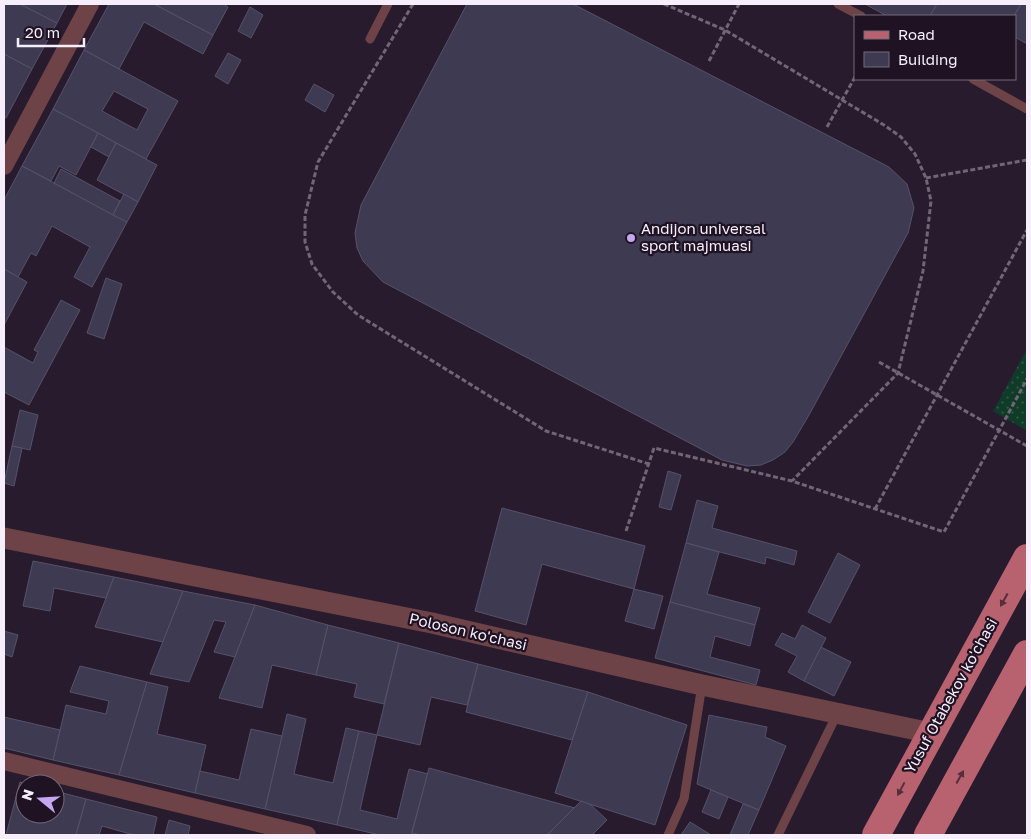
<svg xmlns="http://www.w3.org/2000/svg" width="1031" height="839" font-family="'Golos Text',sans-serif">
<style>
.grass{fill:url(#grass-dots)}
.building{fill:#3e3a51;stroke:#56526a;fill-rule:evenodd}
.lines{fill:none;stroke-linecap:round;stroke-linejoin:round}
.path{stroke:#716676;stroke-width:3;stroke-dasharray:5 2.5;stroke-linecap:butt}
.service{stroke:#6d4348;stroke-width:9}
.minor{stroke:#6d4348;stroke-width:18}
.tertiary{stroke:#6d4348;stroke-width:21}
.primary{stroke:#b8626f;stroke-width:28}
.oneway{fill:#552e3e}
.poi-dot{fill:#c5a6f0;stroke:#1f1223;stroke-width:2}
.labels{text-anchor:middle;stroke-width:4.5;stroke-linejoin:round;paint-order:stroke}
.poi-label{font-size:15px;fill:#f7eefb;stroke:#1f1223;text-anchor:start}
.street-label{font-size:15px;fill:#f7eefb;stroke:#1f1223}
</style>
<defs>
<pattern id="grass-dots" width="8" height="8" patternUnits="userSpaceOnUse" patternTransform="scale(1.25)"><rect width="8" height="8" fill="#0f3b28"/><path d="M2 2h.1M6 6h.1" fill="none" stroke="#335848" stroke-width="1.8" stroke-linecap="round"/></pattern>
</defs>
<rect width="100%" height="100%" fill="#281b2d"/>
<!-- grass -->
<path class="grass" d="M1027 349V431L993 411Z"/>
<!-- building -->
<g class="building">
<path d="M4 4H20L57 23 32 69 4 54Z"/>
<path d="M20 4H67L57 23Z"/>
<path d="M109 4H154L213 35 203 54 144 22 119 69 84 50Z"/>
<path d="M154 4H223L228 7 213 35Z"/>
<path d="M467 4H573L889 167 907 184 914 208 908 233 809 415 793 442 785 452 773 460 761 465 747 466 722 460 383 282 363 261 357 248 355 233 361 205Z"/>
<path d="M865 4H937L930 16H887Z"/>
<path d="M937 4H1021L1014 16H930Z"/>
<path d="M1021 4H1027V44L1015 37 1014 16Z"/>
<path d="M250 7 263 15 251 38 238 31Z"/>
<path d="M84 50 178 101 146 159 53 109ZM114 91 148 109 137 130 102 111Z"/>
<path d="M228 53 241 60 228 84 215 76Z"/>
<path d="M4 54 32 69 6 118 4 117Z"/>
<path d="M314 84 334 95 325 112 305 100Z"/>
<path d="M53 109 98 133 76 175 59 166 51 181 22 166Z"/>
<path d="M98 133 116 143 109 157 91 147Z"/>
<path d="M116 143 157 165 138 202 97 180Z"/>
<path d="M22 166 127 222 92 287 74 277 90 247 52 226 36 256 31 253 18 277 4 269V200Z"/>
<path d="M61 169 120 201 113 215 54 183Z"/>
<path d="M124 194 138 202 127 222 113 215Z"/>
<path d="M4 269 27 282 4 325Z"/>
<path d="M106 278 122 284 104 339 87 333Z"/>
<path d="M61 300 80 310 29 405 4 392V347L33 363 38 352 34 350Z"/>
<path d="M20 410 38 415 30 450 12 446Z"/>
<path d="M12 446 22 448 14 486 4 483Z"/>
<path d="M668 471 681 475 671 510 659 507Z"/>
<path d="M697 500 718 506 712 528 797 551 794 565 766 557 765 564 686 543Z"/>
<path d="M502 508 645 546 634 589 542 564 526 625 475 611Z"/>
<path d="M686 543 719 552 707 594 760 608 755 625 670 602Z"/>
<path d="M838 553 860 565 830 623 808 612Z"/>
<path d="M33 561 114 577 106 598 54 588 50 611 23 606Z"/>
<path d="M114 577 183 591 163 642 95 627Z"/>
<path d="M634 589 663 596 654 629 625 621Z"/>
<path d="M183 591 255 605 235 657 214 652 226 622 214 620 189 682 150 674Z"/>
<path d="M670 602 755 625 750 646 715 636 710 657 760 670 756 685 655 658Z"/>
<path d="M255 605 328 625 316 675 272 665 262 708 219 698Z"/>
<path d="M328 625 399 643 384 704 354 697 357 684 316 675Z"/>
<path d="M802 625 826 638 804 681 788 672 797 656 775 645 782 633 795 639Z"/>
<path d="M4 631 18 635 12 657 4 654Z"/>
<path d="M399 643 478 664 467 705 431 697 420 745 377 735Z"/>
<path d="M821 647 851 662 834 696 804 681Z"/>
<path d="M478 664 588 692 572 740 466 712Z"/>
<path d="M80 666 147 682 119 775 53 760 66 705 106 714 109 701 70 692Z"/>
<path d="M147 682 168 687 157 734 206 745 195 793 119 775Z"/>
<path d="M588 692 687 725 655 825 555 793Z"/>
<path d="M287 714 306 719 294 774 333 783 346 728 359 731 337 825 265 809Z"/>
<path d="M709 715 767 727 765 737 786 746 759 810 697 784Z"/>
<path d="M4 717 60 730 53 760 4 748Z"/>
<path d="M251 729 282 736 265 809 195 793 200 771 239 780Z"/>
<path d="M359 731 377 735 360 810 397 819 409 769 428 774 411 835H380L337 825Z"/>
<path d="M429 768 575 808 547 835H421L412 833Z"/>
<path d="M20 782 27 784H25V814H55V791L86 799 76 835H6Z"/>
<path d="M711 790 728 797 719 819 702 812Z"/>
<path d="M86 799 157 817 153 835H134L102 826 99 835H76Z"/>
<path d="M581 801 591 805 607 820 592 835H547Z"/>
<path d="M743 804 759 810 748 835H730Z"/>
<path d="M169 820 190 826 188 835H165Z"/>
<path d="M690 822 711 835H681Z"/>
</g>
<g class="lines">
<!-- path -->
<g class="path">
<path d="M413 4 318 162 305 215V242L312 264 333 292 358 315 546 431 649 464"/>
<path d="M664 4 725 30 884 125 901 137 915 154 926 178 931 201 923 271 898 373 792 481"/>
<path d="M709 61 739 4"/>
<path d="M827 127 855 77"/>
<path d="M926 178 1027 160"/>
<path d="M879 362 1027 446"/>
<path d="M875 509 1027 230"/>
<path d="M626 531 654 448 792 481 944 532 1027 379"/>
</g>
<!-- service -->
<g class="service">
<path d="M838 4 861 16"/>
<path d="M370 39 388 4"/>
<path d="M973 79 1027 109"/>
<path d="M668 835 684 799 702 685"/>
<path d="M778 835 837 714"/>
</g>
<!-- minor -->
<g class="minor">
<path d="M4 166 90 4"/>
<path d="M4 761 307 835"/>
</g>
<!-- tertiary -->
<path class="tertiary" d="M4 538 432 623 702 685 931 733"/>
<!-- primary -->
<g class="primary">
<path d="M876 835 1027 558"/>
<path d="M928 835 1027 654"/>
</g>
</g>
<!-- one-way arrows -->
<defs><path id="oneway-solid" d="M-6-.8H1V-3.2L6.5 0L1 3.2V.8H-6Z" transform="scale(1.25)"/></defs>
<g class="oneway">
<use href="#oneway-solid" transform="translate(1004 600) rotate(119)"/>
<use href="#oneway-solid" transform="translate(960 777) rotate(-61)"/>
<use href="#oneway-solid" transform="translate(901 789) rotate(118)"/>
</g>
<!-- markers -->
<circle class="poi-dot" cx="631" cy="238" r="5"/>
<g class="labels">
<!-- poi labels -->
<g class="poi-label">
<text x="641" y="234">Andijon universal<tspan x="641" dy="17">sport majmuasi</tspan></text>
</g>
<!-- street labels -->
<g class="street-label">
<text transform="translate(468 632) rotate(13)" y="5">Poloson ko'chasi</text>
<text transform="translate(951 696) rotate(-61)" y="5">Yusuf Otabekov ko'chasi</text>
</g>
</g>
<!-- border -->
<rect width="1031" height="839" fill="none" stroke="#f7eefb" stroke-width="10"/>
<!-- legend -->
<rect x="854" y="15" width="162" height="65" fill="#1f1223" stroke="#756a79"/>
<rect x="864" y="31" width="25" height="8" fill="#b8626f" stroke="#756a79"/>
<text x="898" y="40" font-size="15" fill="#f7eefb">Road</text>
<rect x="864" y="52" width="25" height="15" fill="#3e3a51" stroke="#756a79"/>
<text x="898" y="65" font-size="15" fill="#f7eefb">Building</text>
<!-- north arrow -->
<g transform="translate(40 799) rotate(288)"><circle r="24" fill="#1f1223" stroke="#756a79"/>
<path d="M0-4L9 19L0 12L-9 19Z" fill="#c5a6f0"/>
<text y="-8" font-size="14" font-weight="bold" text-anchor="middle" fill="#f7eefb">N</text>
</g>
<!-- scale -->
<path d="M18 38v8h66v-8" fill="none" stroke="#f7eefb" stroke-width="2.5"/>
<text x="25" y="38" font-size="15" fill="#f7eefb" stroke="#1f1223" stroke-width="4" paint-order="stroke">20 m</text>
</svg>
